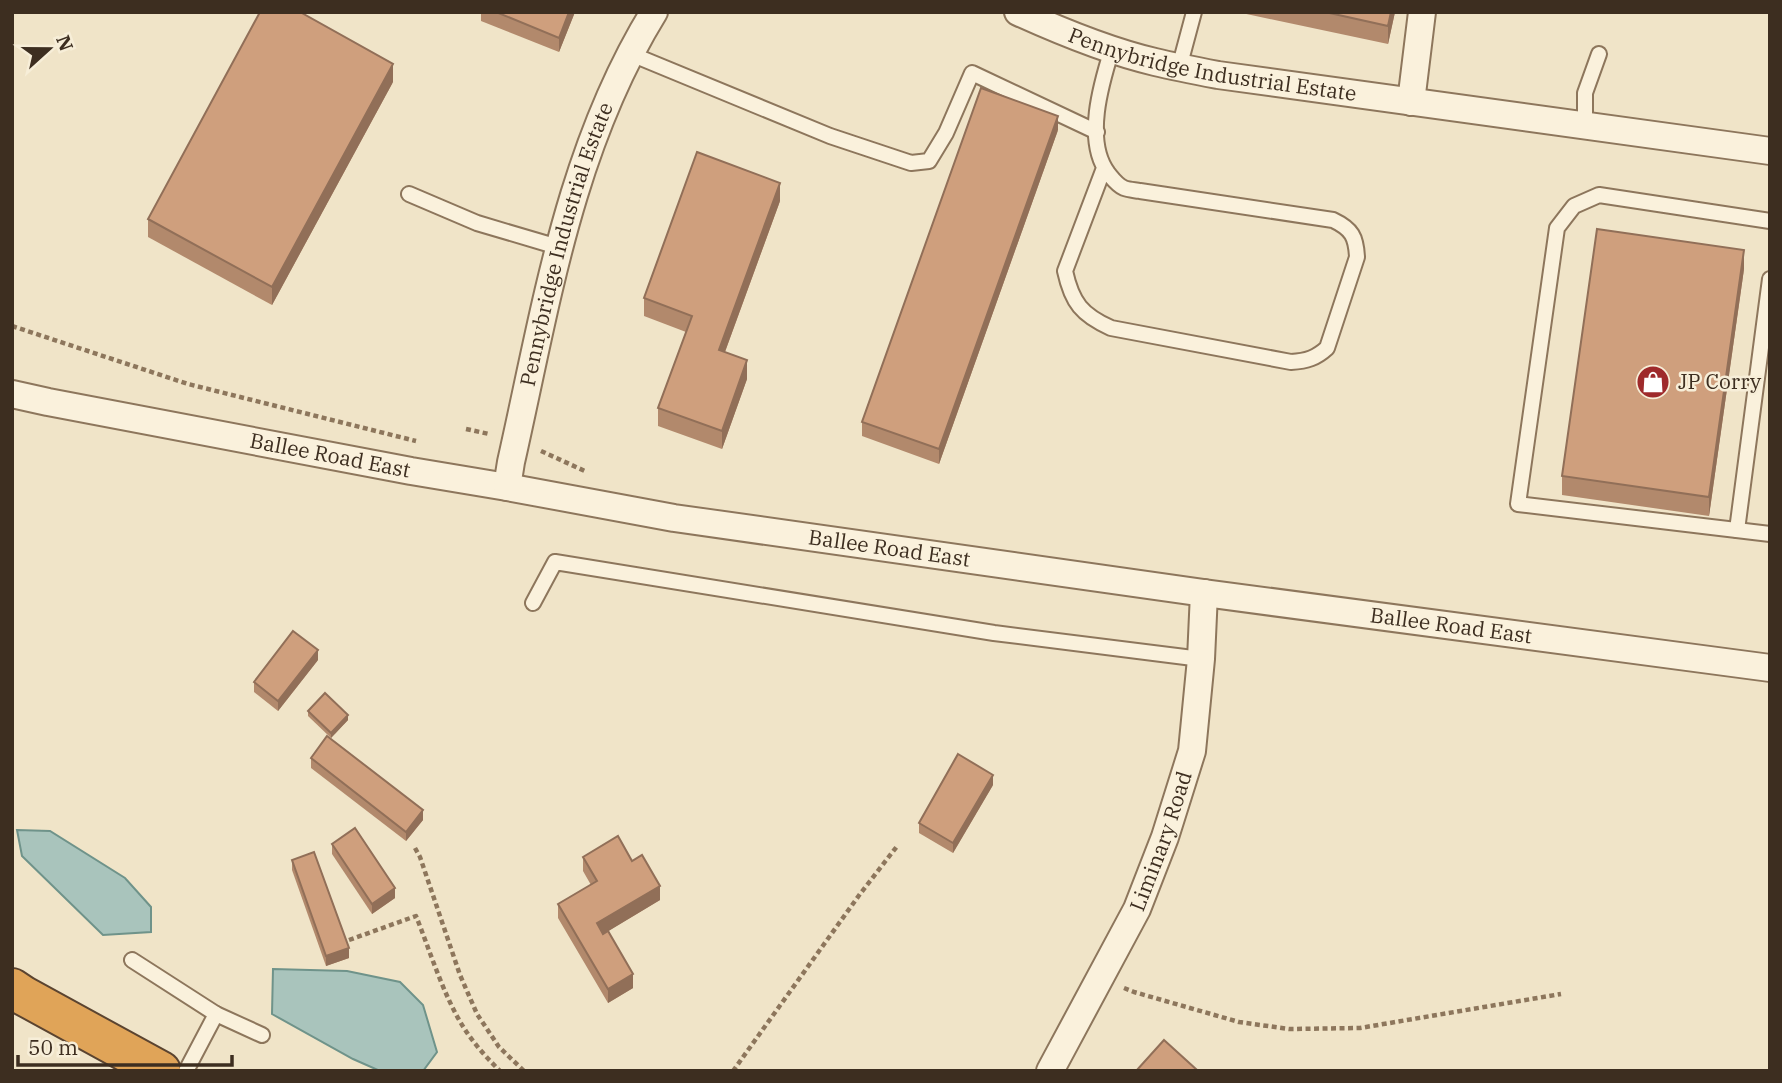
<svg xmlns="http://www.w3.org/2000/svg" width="1782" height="1083" font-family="'IBM Plex Serif',serif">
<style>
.water{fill:#a9c4bc;stroke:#6f938a;stroke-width:2}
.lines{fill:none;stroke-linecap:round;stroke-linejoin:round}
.lane-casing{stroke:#8d765c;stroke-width:18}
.street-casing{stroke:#8d765c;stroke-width:30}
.highway-casing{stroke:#5b4430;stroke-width:42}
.path{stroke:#8d765c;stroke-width:4.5;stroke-dasharray:5 3.5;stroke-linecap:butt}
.lane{stroke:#faf1dc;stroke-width:14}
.street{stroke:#faf1dc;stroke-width:26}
.highway{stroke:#e0a458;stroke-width:38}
.wall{fill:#b2896c}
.shaded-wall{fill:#916f58}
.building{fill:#cf9f7d;stroke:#916f58;stroke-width:2}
.labels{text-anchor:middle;stroke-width:5;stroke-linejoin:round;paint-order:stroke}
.street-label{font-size:21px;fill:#3d2e20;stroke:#f7eed8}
.poi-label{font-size:21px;fill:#3d2e20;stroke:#f7eed8;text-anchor:start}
</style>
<rect width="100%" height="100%" fill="#f0e4c8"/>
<!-- water -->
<g class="water">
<path d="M17 830 50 831 125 878 151 907V932L103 935 22 856Z"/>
<path d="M273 969 347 971 400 982 423 1005 437 1052 423 1071H380L353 1059 272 1014Z"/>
</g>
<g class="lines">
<defs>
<g id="lane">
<path d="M631 54 830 136 911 163 929 161 946 133 972 73 1097 132"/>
<path d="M1179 68 1194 12"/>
<path d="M1585 127V93L1599 54"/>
<path d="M1104 168 1065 271C1072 303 1082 315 1111 328L1291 362C1307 361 1316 358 1327 348L1357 257C1356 237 1352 229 1333 220L1140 191C1135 190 1129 190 1124 188 1117 185 1113 179 1108 173 1084 141 1101 84 1112 49"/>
<path d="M409 194 477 223 558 247"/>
<path d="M1770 221 1599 195 1574 206 1557 228 1518 504 1770 534"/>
<path d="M1737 530 1770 279"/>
<path d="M533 603 555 562 994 633 1201 659"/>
<path d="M132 960 216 1014 262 1035"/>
<path d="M186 1071 216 1014"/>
</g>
<g id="street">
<path id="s1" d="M1018 12C1062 32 1108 51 1155 62 1176 67 1197 71 1218 75L1770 151"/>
<path d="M1411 102 1422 12"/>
<path id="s2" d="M12 394 48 402 411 471 507 487 674 518 1204 593 1770 668"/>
<path id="s3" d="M507 487 511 462C546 307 569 150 654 12"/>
<path id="s4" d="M1050 1071 1137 909 1165 837 1192 751 1201 659 1204 593"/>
</g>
<path id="highway" d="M12 988 24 996 161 1071"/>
</defs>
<!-- lane casing -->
<use href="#lane" class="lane-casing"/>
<!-- street casing -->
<use href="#street" class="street-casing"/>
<!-- highway casing -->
<use href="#highway" class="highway-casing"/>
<!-- path -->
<g class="path">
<path d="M12 326 188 384 416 441"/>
<path d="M466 429 489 434"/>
<path d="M541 451 587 472"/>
<path d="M415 848 420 857 460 975 477 1014 499 1047 524 1071"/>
<path d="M349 940 416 916C430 951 444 997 464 1028 474 1044 487 1058 500 1071"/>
<path d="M1124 988 1134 992 1239 1022 1289 1029 1360 1028 1561 994"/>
<path d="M733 1071 860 894 898 845"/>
</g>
<!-- lane -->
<use href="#lane" class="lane"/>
<!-- street -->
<use href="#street" class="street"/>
<!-- highway -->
<use href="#highway" class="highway"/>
</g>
<!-- wall -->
<g class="wall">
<path d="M481 12H575L559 52 481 21Z"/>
<path d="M1237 12H1395L1388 44Z"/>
<path d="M393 82 272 305 148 237V219Z"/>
<path d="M1058 130 939 464 862 436V422Z"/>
<path d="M780 201 725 352 747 379 722 449 658 426V408L686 332 644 316V298Z"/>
<path d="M1744 269 1709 516 1562 495V476Z"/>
<path d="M318 660 278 711 254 692V682Z"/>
<path d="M308 711 348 720 331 738 308 716Z"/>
<path d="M311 758 423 820 406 841 311 768Z"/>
<path d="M993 785 953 853 919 833V823Z"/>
<path d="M332 844 395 898 372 914 332 854Z"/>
<path d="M583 857 632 861 660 900 608 931 633 988 608 1003 558 918V904L591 885 583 871Z"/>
<path d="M292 860 349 958 326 966 292 870Z"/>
</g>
<!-- shaded-wall -->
<g class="shaded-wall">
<path d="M569 12H575L559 52V38Z"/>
<path d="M1391 12H1395L1388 44V26Z"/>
<path d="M393 64V82L272 305V287Z"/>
<path d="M1058 116V130L939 464V449Z"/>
<path d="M780 183V201L719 368V350Z"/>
<path d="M1744 250V269L1709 516V497Z"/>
<path d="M747 360V379L722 449V431Z"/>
<path d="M318 650V660L278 711V701Z"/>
<path d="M348 715V720L331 738V733Z"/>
<path d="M993 775V785L953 853V843Z"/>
<path d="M423 810V820L406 841V832Z"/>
<path d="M660 886V900L597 938V923Z"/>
<path d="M395 888V898L372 914V904Z"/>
<path d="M349 948V958L326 966V956Z"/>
<path d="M633 974V988L608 1003V989Z"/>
</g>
<!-- building -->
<g class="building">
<path d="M260 12H300L393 64 272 287 148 219Z"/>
<path d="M496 12H569L559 38Z"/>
<path d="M1325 12H1391L1388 26Z"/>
<path d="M981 88 1058 116 939 449 862 422Z"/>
<path d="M697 152 780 183 719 350 747 360 722 431 658 408 692 316 644 298Z"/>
<path d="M1597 229 1744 250 1709 497 1562 476Z"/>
<path d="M293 631 318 650 278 701 254 682Z"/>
<path d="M325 693 348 715 331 733 308 711Z"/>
<path d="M327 736 423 810 406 832 311 758Z"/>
<path d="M958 754 993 775 953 843 919 823Z"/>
<path d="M355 828 395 888 372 904 332 844Z"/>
<path d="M618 836 632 861 642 855 660 886 597 923 603 934 608 931 633 974 608 989 558 904 597 881 583 857Z"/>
<path d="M314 852 349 948 326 956 292 860Z"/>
<path d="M1164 1040 1197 1070V1071H1136Z"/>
</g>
<!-- icons -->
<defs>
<symbol id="shop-disc" viewBox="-11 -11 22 22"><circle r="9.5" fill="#9e2a2b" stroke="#f7eed8"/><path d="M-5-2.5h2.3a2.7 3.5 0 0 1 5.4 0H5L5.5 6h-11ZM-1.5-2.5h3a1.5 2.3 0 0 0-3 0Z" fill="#fff"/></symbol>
</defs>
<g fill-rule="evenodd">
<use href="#shop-disc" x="1634" y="363" width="38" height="38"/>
</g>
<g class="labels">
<!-- street labels -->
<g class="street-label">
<text dy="7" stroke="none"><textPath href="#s1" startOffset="203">Pennybridge Industrial Estate</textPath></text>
<text dy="7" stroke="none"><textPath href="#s3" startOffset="250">Pennybridge Industrial Estate</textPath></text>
<text dy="7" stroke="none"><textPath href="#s2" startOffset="324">Ballee Road East</textPath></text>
<text dy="7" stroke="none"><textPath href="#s2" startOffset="891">Ballee Road East</textPath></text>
<text dy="7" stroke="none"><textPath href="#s2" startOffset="1458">Ballee Road East</textPath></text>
<text dy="7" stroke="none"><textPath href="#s4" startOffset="256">Liminary Road</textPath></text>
</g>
<!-- poi labels -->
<g class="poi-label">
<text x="1678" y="389">JP Corry</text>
</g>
</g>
<!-- border -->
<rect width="1782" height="1083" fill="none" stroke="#3d2e20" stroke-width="28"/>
<!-- north arrow -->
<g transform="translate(49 49) rotate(69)" stroke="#f7eed8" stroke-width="5" paint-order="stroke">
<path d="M0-5L12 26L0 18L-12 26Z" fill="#3d2e20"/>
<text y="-10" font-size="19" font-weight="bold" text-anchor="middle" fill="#3d2e20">N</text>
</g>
<!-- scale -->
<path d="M18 1055v10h214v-10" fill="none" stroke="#3d2e20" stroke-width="3.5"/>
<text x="28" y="1055" font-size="21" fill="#3d2e20" stroke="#f7eed8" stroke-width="5" paint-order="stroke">50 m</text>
</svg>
